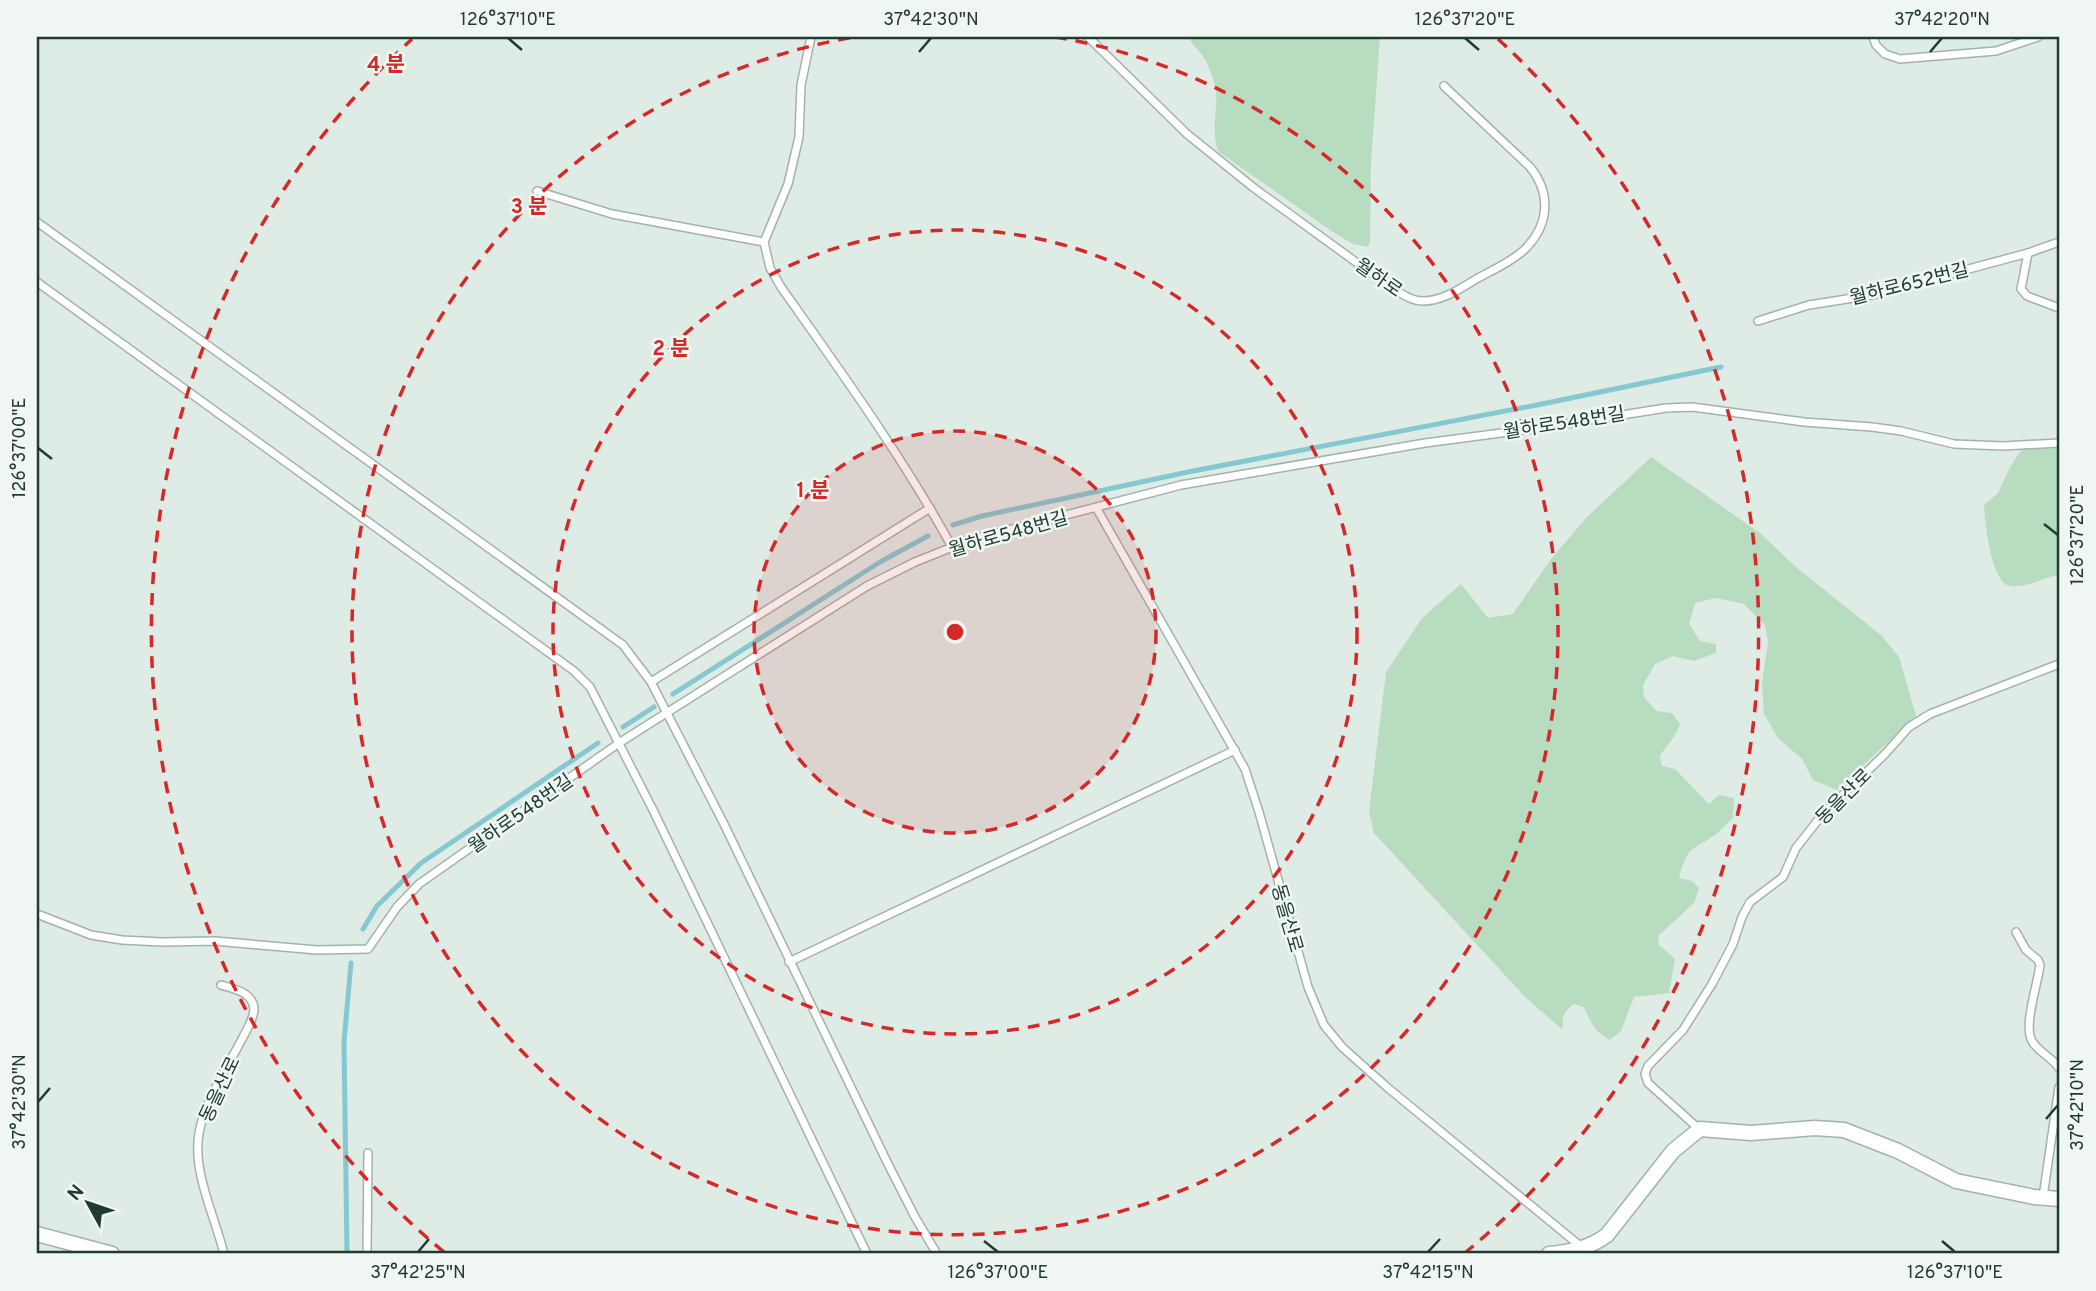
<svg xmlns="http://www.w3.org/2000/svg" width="2096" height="1291" font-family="Overpass,'Noto Sans KR',sans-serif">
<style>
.green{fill:#b8dcc0}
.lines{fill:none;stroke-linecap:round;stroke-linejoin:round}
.stream{stroke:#86c8d1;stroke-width:5}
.service-casing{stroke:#a2b3ac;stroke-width:10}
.minor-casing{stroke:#a2b3ac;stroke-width:17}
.service{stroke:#fff;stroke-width:7}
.minor{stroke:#fff;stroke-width:14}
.ticks{fill:none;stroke:#203b33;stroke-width:2.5}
.ring{fill:none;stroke:#d62828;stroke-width:3.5;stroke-dasharray:12 9}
.labels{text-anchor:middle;stroke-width:5;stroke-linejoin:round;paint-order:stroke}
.street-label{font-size:19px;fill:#203b33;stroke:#f0f7f3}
.centre{fill:#d62828;stroke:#f0f7f3;stroke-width:3.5}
.ring-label{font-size:21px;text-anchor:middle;font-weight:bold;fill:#d62828;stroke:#f0f7f3;stroke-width:5;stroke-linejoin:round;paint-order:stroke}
.neatline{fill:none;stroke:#203b33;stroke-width:2.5}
.ticks-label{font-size:18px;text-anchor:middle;fill:#203b33}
</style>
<rect width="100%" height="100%" fill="#dfebe5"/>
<!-- green -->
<g class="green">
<path d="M1189 37H1380L1371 164 1370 242 1368 247 1353 244 1333 232 1219 152C1210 134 1218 112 1216 91 1214 80 1209 64 1202 55 1196 48 1192 45 1189 37Z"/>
<path d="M2059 448V574C2045 578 2025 588 2010 586 1991 583 1985 522 1984 505L1998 493 2010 467 2022 449Z"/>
<path d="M1651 457 1760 533 1797 568 1882 636 1899 657 1916 716 1837 790 1813 780 1802 759 1778 738 1764 714 1762 683 1768 642 1765 625 1744 604 1716 598 1695 603 1689 624 1700 641 1716 644V653L1694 661 1673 656 1655 664 1643 685 1644 697 1656 711 1672 713 1680 724C1677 736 1666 745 1660 756L1662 766 1675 769 1709 804 1719 795 1734 798 1733 818C1726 824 1720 832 1712 837 1688 853 1688 847 1679 878L1692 881 1699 888 1694 903 1658 936 1659 945 1675 959 1669 993 1634 997 1621 1031 1610 1040C1595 1033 1590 1021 1584 1007L1574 1004C1563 1011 1562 1018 1563 1030L1526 998 1374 833 1369 811 1386 672 1422 618 1461 584 1488 618 1513 614 1551 559 1586 518Z"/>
</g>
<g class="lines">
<!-- stream -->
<g class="stream">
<path d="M953 525 982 516 1188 472 1542 404 1721 367"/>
<path d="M673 694 880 562 928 536"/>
<path d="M623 727 654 707"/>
<path d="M363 929 377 906 421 863 598 743"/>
<path d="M347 1254 344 1042 351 963"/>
</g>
<defs>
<g id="service">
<path d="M1088 37 1187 134 1254 188 1393 289C1403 294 1411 301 1423 301 1443 301 1461 288 1478 278 1493 270 1511 262 1524 250 1549 226 1552 194 1530 167L1444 86"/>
<path d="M1873 37 1876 45 1885 54 1900 59 1996 51 2038 37"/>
<path d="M537 191 612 214 764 242 770 268 781 287C841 372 902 456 952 547"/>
<path d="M37 222 623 645 651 682 724 824 887 1162 915 1217 937 1254"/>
<path d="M764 242 788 184 799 137 801 85 811 37"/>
<path d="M2028 253 2021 289 2027 296 2059 308"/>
<path d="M37 282 574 671 590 687 653 810 867 1254"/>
<path d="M1758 321 1809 305 1872 295 2028 253 2059 242"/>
<path d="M1097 509 1245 769 1259 812 1308 987 1324 1025 1342 1047 1388 1088 1590 1254"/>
<path d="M651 682 930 508"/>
<path d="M37 914 91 935 122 940 162 942 215 941 317 950 368 949 397 907 419 884 619 743 867 586 915 562 970 540 1181 485 1425 443 1540 428 1666 408 1692 407 1804 422 1872 427 1901 431 1954 444 2003 446 2059 443"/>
<path d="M2016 932 2026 950 2038 960 2040 965C2038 983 2023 1026 2032 1041 2038 1052 2052 1057 2059 1068"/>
<path d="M789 962 1235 750"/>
<path d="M221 985C234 989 253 992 254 1009 254 1019 246 1031 242 1039 227 1068 205 1100 199 1133 192 1172 215 1216 224 1254"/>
<path d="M1699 1129 1648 1083 1645 1074 1648 1066 1683 1030 1712 984 1733 944 1742 917 1750 902 1783 877 1796 848 1822 815 1885 754 1909 727 1930 714 2059 664"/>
<path d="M2043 1197 2059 1087"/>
<path d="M367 1254 368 1153"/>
</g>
<g id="minor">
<path d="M37 1234 112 1254"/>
<path d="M1549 1254C1570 1252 1590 1248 1607 1235L1673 1151 1700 1129 1751 1133 1815 1128 1844 1130 1898 1151 1956 1181 2034 1197 2059 1199"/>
</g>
</defs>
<!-- service casing -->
<use href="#service" class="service-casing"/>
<!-- minor casing -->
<use href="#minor" class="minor-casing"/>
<!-- service -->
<use href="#service" class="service"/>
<!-- minor -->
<use href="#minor" class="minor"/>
</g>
<!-- ticks -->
<path class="ticks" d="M508 38 522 50M1465 38 1479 50M919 52 931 38M1930 52 1942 38M38 448 52 459M2044 524 2058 535M38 1102 50 1088M2046 1119 2058 1105M984 1241 998 1252M1942 1241 1955 1252M418 1252 429 1239M1428 1252 1440 1239"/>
<!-- distance rings -->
<circle cx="955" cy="632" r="201" fill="#d62828" fill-opacity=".12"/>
<g class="ring">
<circle cx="955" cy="632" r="201"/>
<circle cx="955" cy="632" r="402"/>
<path d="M1055 37A603 603 0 1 1 855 37"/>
<path d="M444 1252A804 804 0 0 1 412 39M1498 39A804 804 0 0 1 1466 1252"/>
</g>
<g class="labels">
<!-- street labels -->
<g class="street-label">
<text transform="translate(1379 277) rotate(35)" y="7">월하로</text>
<text transform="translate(1909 283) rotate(-14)" y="7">월하로652번길</text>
<text transform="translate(1564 422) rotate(-9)" y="7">월하로548번길</text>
<text transform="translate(1008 533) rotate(-16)" y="7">월하로548번길</text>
<text transform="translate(1843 796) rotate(-45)" y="7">동을산로</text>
<text transform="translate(520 813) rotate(-35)" y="7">월하로548번길</text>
<text transform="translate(1288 918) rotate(74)" y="7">동을산로</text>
<text transform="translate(219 1089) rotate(-65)" y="7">동을산로</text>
</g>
</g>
<circle cx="955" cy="632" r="10" class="centre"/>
<g class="ring-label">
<text x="386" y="71">4 분</text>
<text x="529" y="213">3 분</text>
<text x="671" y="355">2 분</text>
<text x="813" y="497">1 분</text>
</g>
<!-- border -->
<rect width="2096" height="1291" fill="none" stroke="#f0f7f3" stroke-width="77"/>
<!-- north arrow -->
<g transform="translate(88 1203) rotate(310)" stroke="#f0f7f3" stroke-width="5" paint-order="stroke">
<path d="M0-5L12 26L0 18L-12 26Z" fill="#203b33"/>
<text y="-10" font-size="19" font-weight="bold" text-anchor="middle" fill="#203b33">N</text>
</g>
<rect x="38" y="38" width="2020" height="1214" class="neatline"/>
<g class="ticks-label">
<text x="508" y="25">126°37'10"E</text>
<text x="931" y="25">37°42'30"N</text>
<text x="1465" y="25">126°37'20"E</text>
<text x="1942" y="25">37°42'20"N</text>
<text transform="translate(19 448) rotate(-90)" y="6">126°37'00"E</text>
<text transform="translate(2077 535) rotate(-90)" y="6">126°37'20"E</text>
<text transform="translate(19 1102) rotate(-90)" y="6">37°42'30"N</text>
<text transform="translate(2077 1105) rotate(-90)" y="6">37°42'10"N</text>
<text x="418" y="1278">37°42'25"N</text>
<text x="998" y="1278">126°37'00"E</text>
<text x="1428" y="1278">37°42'15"N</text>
<text x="1955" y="1278">126°37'10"E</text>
</g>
</svg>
